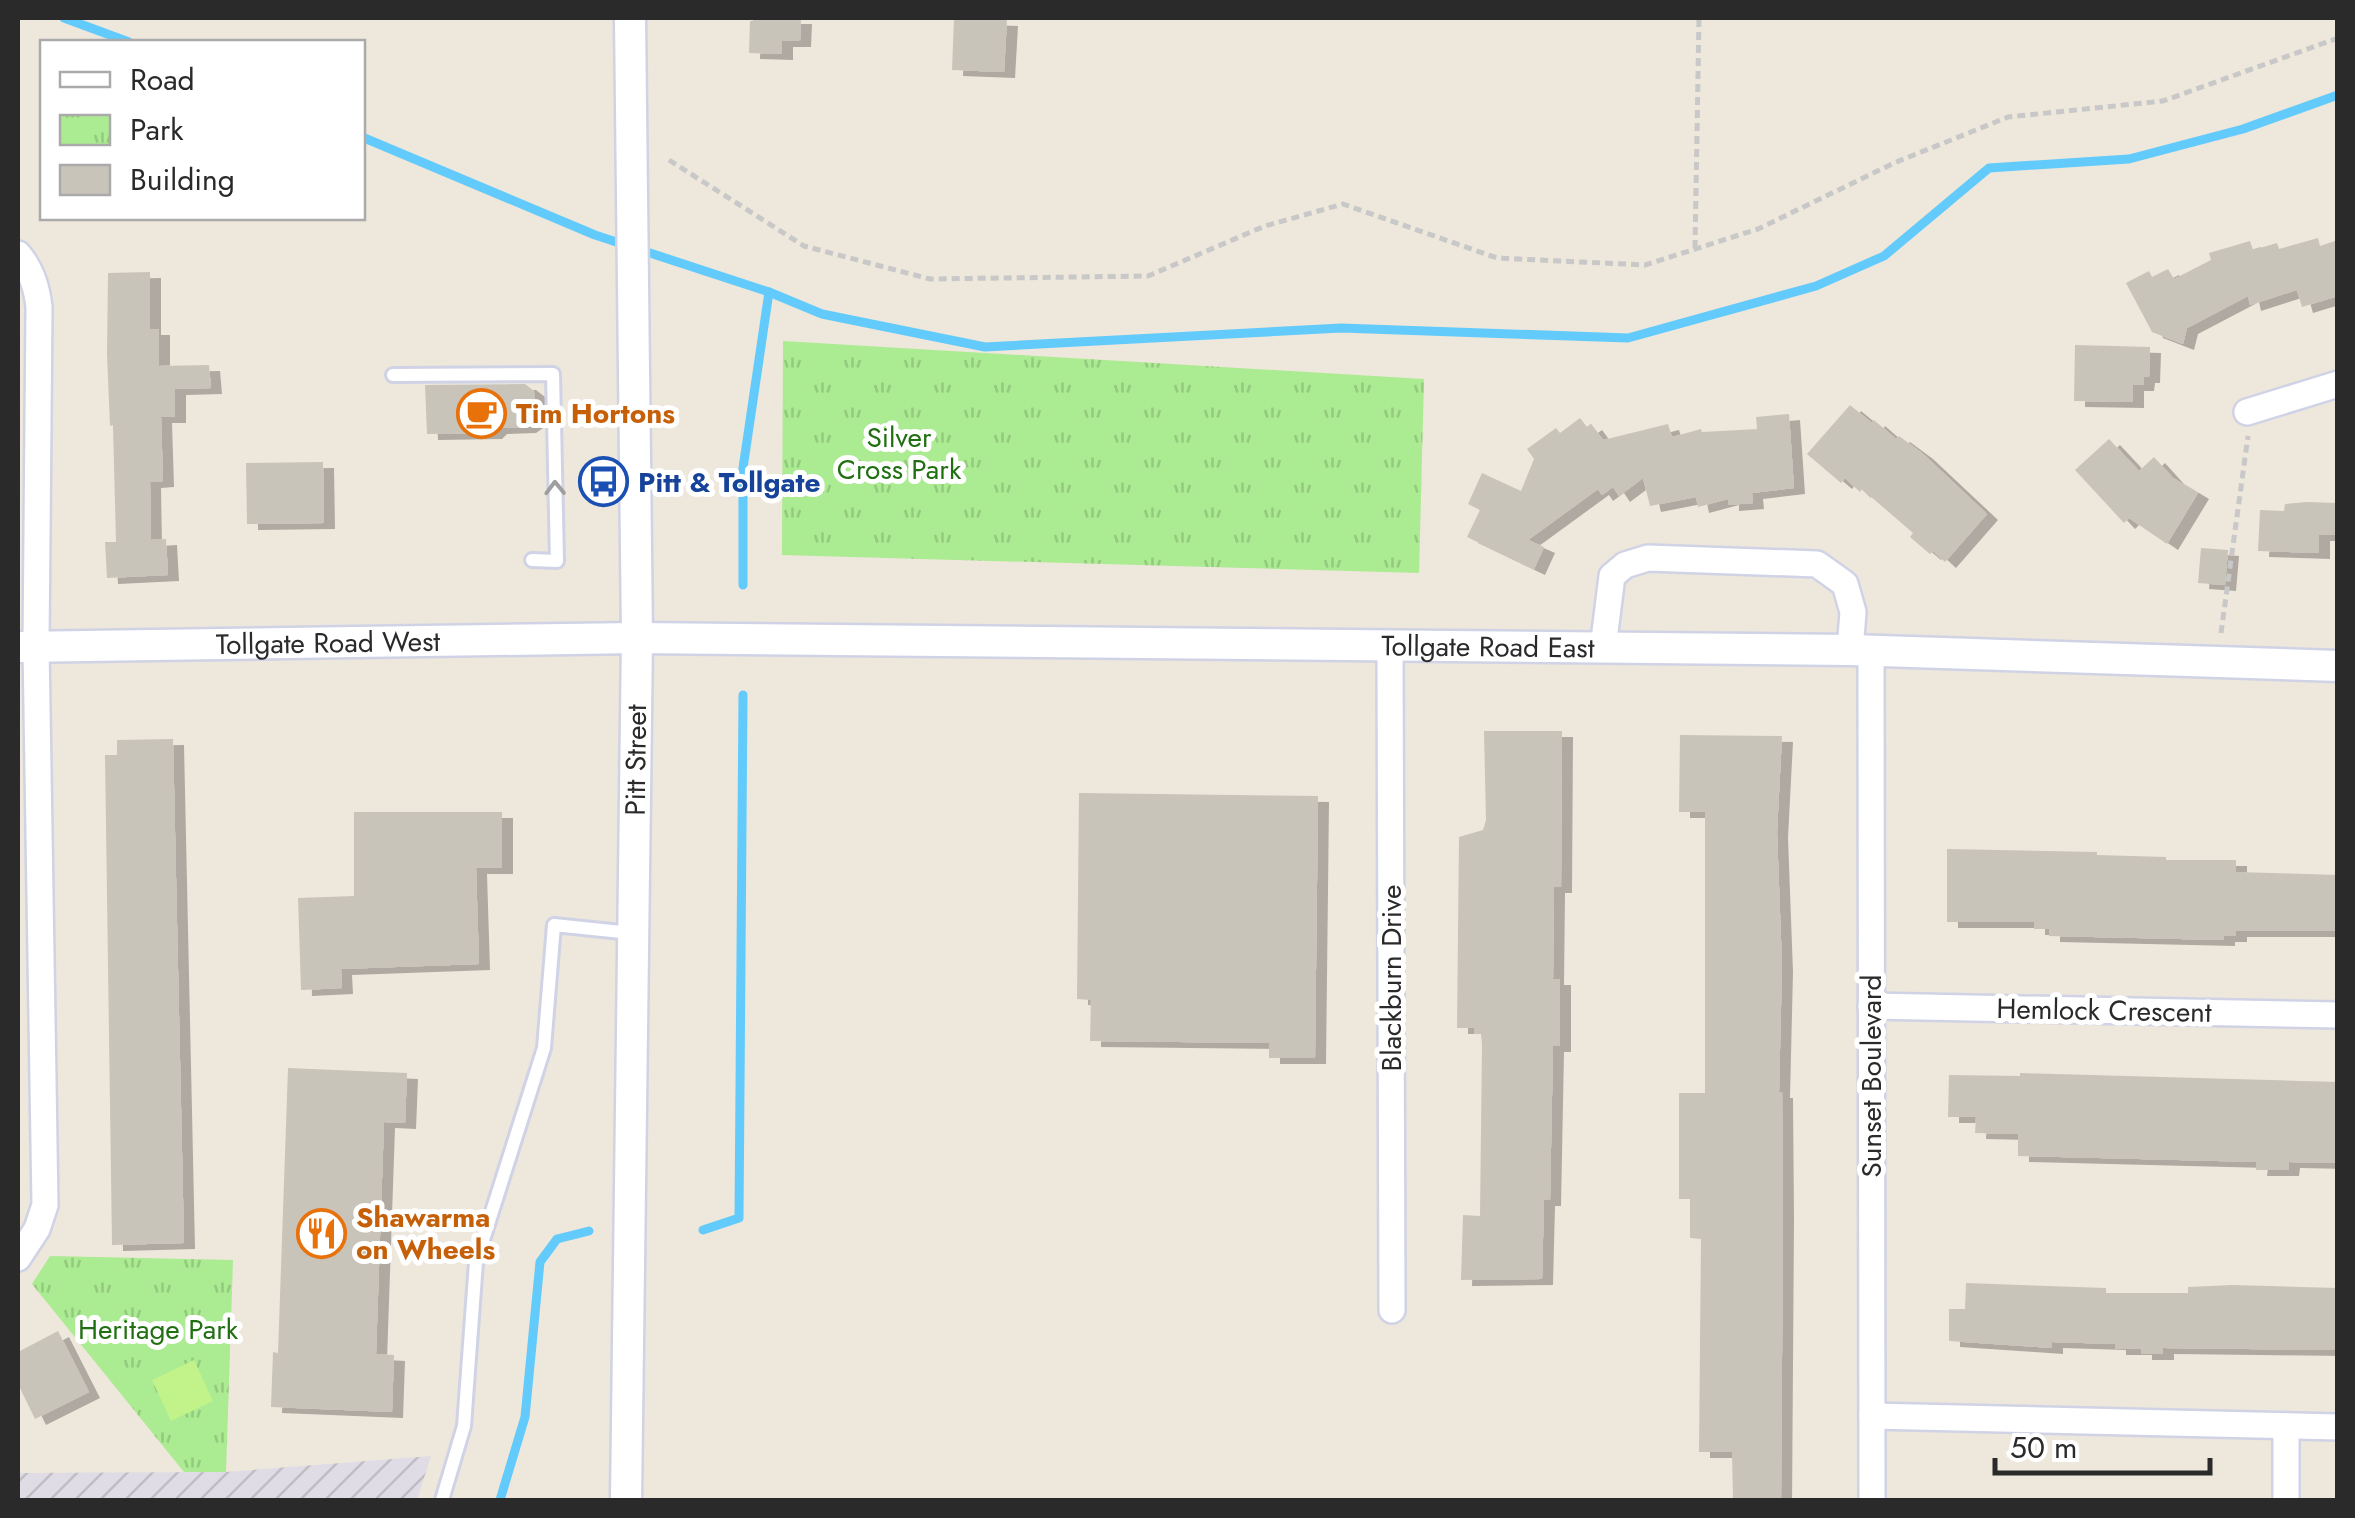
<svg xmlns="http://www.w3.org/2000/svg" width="2355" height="1518" font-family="Jost,sans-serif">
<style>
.industrial{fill:url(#industrial-furrows)}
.park{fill:url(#park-tufts)}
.pitch{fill:#c2f38b}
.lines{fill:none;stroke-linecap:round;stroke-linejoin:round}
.stream{stroke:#62cbfc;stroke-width:9}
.building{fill:#c9c4ba;filter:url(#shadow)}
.service-casing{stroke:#d0d3e5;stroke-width:18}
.minor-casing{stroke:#d0d3e5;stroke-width:30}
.tertiary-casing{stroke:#d0d3e5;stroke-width:35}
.path{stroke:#c8c8c8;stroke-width:5;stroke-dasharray:8 5;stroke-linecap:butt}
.service{stroke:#fff;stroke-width:12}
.minor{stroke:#fff;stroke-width:25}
.tertiary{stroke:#fff;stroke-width:30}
.oneway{stroke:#9f9f9f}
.labels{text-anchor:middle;stroke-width:10;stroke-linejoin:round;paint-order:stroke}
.food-label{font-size:28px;font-weight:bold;fill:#c56008;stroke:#fff;text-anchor:start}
.park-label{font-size:28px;fill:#207012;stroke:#fff}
.transit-label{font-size:28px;font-weight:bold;fill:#164399;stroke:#fff;text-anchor:start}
.street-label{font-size:28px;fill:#2a2a2a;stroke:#fff}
</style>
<defs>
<pattern id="industrial-furrows" width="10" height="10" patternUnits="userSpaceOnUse" patternTransform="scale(2.5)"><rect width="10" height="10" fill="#dfdce6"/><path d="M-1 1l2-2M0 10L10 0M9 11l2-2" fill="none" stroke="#c0bdc5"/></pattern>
<pattern id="park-tufts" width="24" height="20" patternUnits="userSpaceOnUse" patternTransform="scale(2.5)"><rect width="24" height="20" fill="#abeb91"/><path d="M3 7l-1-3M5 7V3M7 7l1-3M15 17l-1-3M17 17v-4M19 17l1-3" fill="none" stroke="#93ca7d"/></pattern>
<filter id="shadow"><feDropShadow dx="11" dy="6" stdDeviation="0" flood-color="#0004"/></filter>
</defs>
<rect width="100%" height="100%" fill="#eee7db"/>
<!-- industrial -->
<path class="industrial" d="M431 1456 417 1500H18V1473L226 1472Z"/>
<!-- park -->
<g class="park">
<path d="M783 341 1424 379 1419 573 782 555Z"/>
<path d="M50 1256 233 1260 226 1472H184L32 1284Z"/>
</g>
<!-- pitch -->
<path class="pitch" d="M194 1360 213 1401 171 1421 152 1380Z"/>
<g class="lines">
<!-- stream -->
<g class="stream">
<path d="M64 18 129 42"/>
<path d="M362 137 595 235 769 292 822 314 985 347 1341 328 1628 338 1816 286 1884 256 1989 168 2129 159 2243 129 2338 95"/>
<path d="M743 585V468L769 292"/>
<path d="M703 1230 739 1218 743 695"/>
<path d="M500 1500 525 1417 540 1262 557 1239 589 1231"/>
</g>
</g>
<!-- building -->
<g class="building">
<path d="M753 18H801L800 41H782V54L749 53 750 21H753Z"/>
<path d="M954 18 1007 20 1004 72 952 70Z"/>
<path d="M2318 238 2320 246 2338 240V296L2302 307 2297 290 2250 305 2248 296 2187 328 2183 344 2152 332 2126 283 2149 271 2152 277 2168 269 2174 279 2211 260 2209 253 2250 241 2253 250 2277 243 2279 249Z"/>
<path d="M150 272V329H159V366L209 365 211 388 175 389V417H161L163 481 150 482 151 540 166 539 168 575 107 578 105 542H116L113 425 110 426 107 354 108 273Z"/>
<path d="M2075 345 2150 347 2149 377H2144L2143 385H2133V402L2074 401Z"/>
<path d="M525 384 534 391 535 420 525 427 496 428 491 433 427 434 425 385Z"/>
<path d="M1850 405 1872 423 1874 420 1896 439 1899 436 1922 453 1987 514 1945 562 1933 551 1930 554 1910 537 1913 533 1862 489 1860 492 1845 478 1841 483 1807 454Z"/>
<path d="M1789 414 1794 488 1752 493 1753 503 1728 505V499L1698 507 1696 497 1650 506 1643 478 1619 496 1613 487 1602 495 1598 489 1528 540 1544 547 1534 569 1467 537 1480 510 1468 504 1482 473 1521 491 1534 459 1527 449 1556 428 1560 433 1580 418 1587 427 1591 424 1603 440 1668 424 1672 437 1701 429 1702 432 1757 429 1756 417Z"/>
<path d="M2109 439 2139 471 2154 457 2173 478 2198 493 2167 544 2129 518 2124 523 2075 470Z"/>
<path d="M323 462 324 523 247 524 246 463Z"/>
<path d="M2306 502 2338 503V535H2319V553L2258 551 2260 510 2284 511 2285 504Z"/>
<path d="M2201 548 2228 550 2225 585 2198 583Z"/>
<path d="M1484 731H1562L1561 887H1554L1553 979H1560V1046H1553L1550 1200H1544L1542 1279 1461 1280 1463 1215 1480 1216 1482 1045 1481 1034H1474V1028H1457L1459 837 1483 830 1486 820Z"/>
<path d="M1680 735 1782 736 1777 832 1782 966 1779 1092H1782L1783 1214 1781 1500H1733L1732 1452H1699L1701 1239 1690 1238V1199H1679V1093H1705V812H1679Z"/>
<path d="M173 739 184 1243 112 1245 105 755H117V740Z"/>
<path d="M1079 793 1318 796 1315 1058H1269V1043L1090 1041 1091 1000 1077 999Z"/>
<path d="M354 812H502V868H476L479 964 341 969 342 988 301 990 298 898 354 896Z"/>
<path d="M1947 849 2097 852V855L2166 857V860H2236V872L2338 875V931H2236V936H2224V940L2049 936V929H2034V922H1947Z"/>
<path d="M288 1068 407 1073 405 1123 384 1122 376 1354 394 1355 392 1412 271 1407 273 1352 278 1353Z"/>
<path d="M2020 1073 2338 1082V1163L2289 1162 2288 1170H2256L2257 1162 2018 1156V1134L1975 1133 1976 1117H1948L1949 1075 2020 1076Z"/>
<path d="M1966 1283 2106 1288V1293H2188V1287L2232 1285 2338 1288V1350L2163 1348V1354H2141V1349H2115V1344L2052 1342V1348L1949 1341V1309H1965Z"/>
<path d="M58 1331 89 1392 35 1419 18 1384V1352Z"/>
</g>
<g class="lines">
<defs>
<g id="service">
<path d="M393 375 553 374 557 561 532 560"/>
<path d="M442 1500 464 1426 476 1262 544 1048 554 925 631 933"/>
</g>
<g id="minor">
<path d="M18 254C31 269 37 288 39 307L36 646 45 1205 37 1229 18 1258"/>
<path d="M2247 412 2338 384"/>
<path d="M1390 646 1392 1310"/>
<path d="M1603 648 1612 576 1625 565 1648 558 1817 564 1845 584 1853 612 1850 650"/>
<path d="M1871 651 1872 1500"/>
<path d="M1871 1006 2338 1015"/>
<path d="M1872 1416 2338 1427"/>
<path d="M2286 1426V1500"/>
</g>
<g id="tertiary">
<path id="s1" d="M18 647 637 638 1850 650 2338 666"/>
<path id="s2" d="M626 1500 637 638 630 18"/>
</g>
</defs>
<!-- service casing -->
<use href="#service" class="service-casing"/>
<!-- minor casing -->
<use href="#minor" class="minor-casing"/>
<!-- tertiary casing -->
<use href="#tertiary" class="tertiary-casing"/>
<!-- path -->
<g class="path">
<path d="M669 160 804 246 930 279 1148 276 1265 226 1343 204 1497 258 1645 265 1758 229 1894 163 2008 117 2163 101 2338 38"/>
<path d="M1695 248 1699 18"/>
<path d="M2221 633 2248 436"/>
</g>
<!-- service -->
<use href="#service" class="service"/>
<!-- minor -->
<use href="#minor" class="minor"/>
<!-- tertiary -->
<use href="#tertiary" class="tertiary"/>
</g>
<!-- one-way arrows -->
<defs><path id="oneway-chevron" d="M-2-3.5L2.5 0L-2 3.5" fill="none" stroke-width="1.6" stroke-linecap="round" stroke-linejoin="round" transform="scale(2.5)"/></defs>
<use class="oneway" href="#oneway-chevron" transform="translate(555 488) rotate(-91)"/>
<!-- icons -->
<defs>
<symbol id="cafe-ring" viewBox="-11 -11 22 22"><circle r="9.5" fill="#fff" stroke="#e8710a" stroke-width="1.5"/><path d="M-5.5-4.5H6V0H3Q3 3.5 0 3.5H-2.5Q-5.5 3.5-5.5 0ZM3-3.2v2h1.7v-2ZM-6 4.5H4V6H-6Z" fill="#e8710a"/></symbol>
<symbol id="bus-ring" viewBox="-11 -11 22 22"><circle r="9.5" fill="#fff" stroke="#1a4fb4" stroke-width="1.5"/><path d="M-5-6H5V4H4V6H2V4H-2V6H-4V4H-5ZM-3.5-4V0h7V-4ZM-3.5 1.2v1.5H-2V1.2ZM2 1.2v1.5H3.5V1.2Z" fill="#1a4fb4"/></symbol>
<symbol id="restaurant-ring" viewBox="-11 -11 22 22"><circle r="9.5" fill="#fff" stroke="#e8710a" stroke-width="1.5"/><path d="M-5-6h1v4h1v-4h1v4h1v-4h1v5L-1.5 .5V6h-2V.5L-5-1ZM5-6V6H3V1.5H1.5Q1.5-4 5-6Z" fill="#e8710a"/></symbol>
</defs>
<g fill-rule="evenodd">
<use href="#cafe-ring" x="454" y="386" width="55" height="55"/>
<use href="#bus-ring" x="576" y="454" width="55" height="55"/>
<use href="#restaurant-ring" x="294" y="1206" width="55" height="55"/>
</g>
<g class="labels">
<!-- food labels -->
<g class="food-label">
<text x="516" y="423">Tim Hortons</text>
<text x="356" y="1227">Shawarma<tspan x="356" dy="32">on Wheels</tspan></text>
</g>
<!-- park labels -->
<g class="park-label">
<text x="899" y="447">Silver<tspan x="899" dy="32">Cross Park</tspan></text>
<text x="158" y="1339">Heritage Park</text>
</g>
<!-- transit labels -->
<g class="transit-label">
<text x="638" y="492">Pitt &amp; Tollgate</text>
</g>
<!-- street labels -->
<g class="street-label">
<text dy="10" stroke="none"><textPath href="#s1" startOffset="310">Tollgate Road West</textPath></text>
<text dy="10" stroke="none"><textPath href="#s1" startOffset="1470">Tollgate Road East</textPath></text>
<text dy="10" stroke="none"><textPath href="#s2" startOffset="740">Pitt Street</textPath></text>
<text transform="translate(1391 978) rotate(-90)" y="10">Blackburn Drive</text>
<text transform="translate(2104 1010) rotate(1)" y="10">Hemlock Crescent</text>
<text transform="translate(1871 1076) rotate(-90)" y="10">Sunset Boulevard</text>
</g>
</g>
<!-- border -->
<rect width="2355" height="1518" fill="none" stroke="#2a2a2a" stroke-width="40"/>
<!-- legend -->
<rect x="40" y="40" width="325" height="180" fill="#ffffff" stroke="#aaaaaa" stroke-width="2.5"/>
<rect x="60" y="72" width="50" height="15" fill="#ffffff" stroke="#aaaaaa" stroke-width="2.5"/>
<text x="130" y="90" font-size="30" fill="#2a2a2a">Road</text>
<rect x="60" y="115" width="50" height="30" fill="url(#park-tufts)" stroke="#aaaaaa" stroke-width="2.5"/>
<text x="130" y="140" font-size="30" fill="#2a2a2a">Park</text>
<rect x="60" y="165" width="50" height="30" fill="#c9c4ba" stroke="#aaaaaa" stroke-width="2.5"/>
<text x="130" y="190" font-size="30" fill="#2a2a2a">Building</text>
<!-- scale -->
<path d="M1995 1458v15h215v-15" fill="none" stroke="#2a2a2a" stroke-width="5"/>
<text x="2010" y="1458" font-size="30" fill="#2a2a2a" stroke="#ffffff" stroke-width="8" paint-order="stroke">50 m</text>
</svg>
